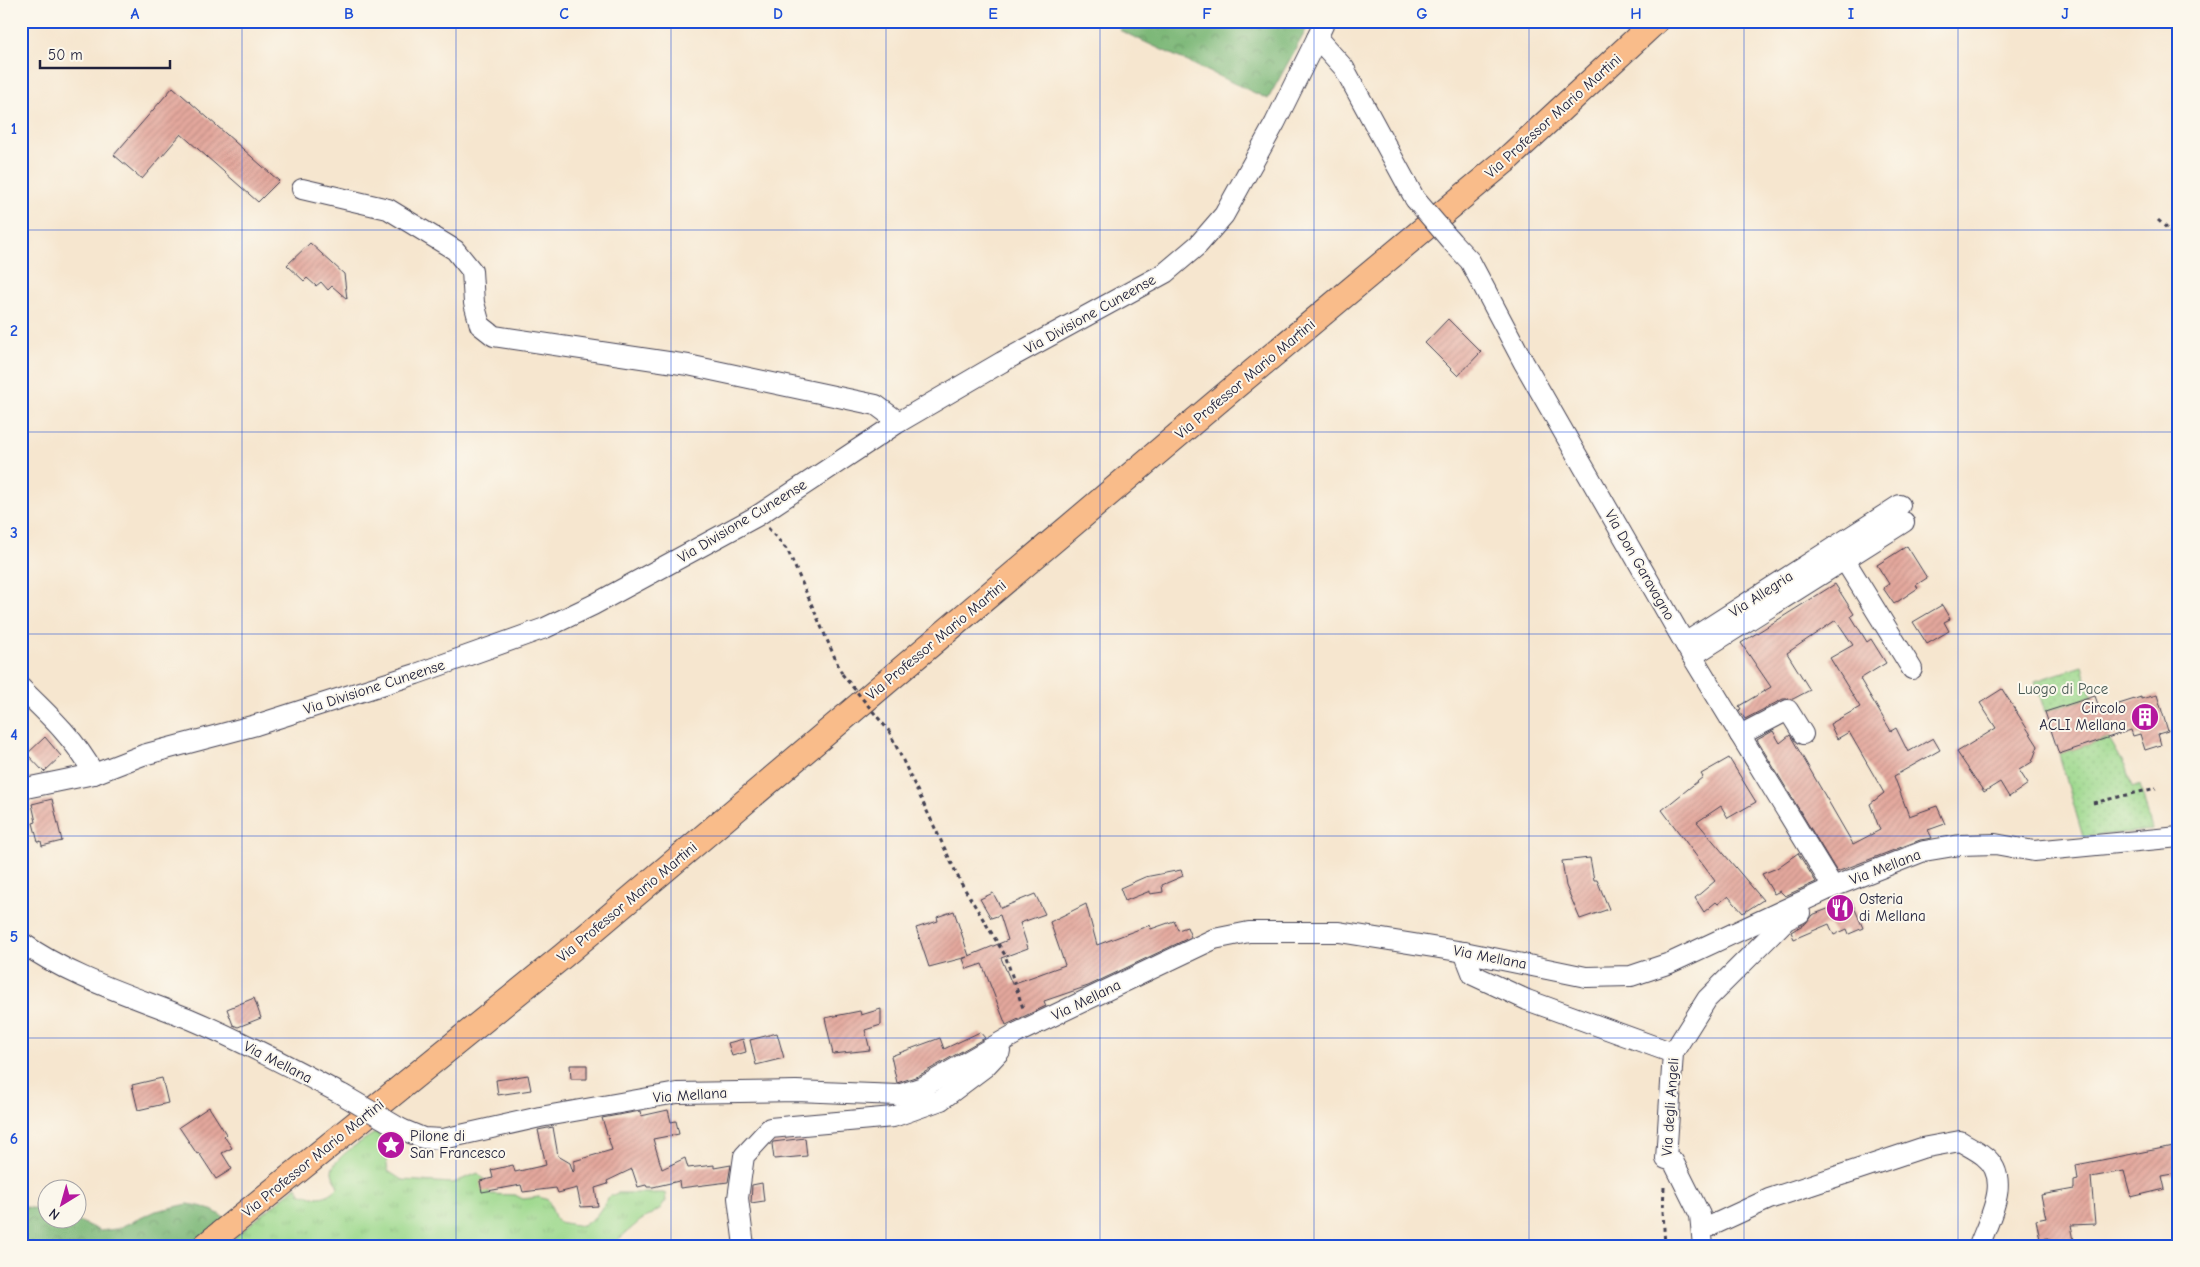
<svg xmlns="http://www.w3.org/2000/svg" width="2200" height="1267" font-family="'Comic Neue',sans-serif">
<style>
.grass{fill:url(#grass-tufts);stroke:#5f7d64}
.forest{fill:url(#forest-crowns);stroke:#506d5a}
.garden{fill:url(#garden-dots);stroke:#5f7d64}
.building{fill:url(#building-hatch)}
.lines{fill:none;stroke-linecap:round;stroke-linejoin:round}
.minor-casing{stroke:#423f51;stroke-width:22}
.major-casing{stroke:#423f51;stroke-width:27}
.path{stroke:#423f51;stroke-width:3;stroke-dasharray:4 4;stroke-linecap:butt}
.minor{stroke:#fff;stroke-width:20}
.major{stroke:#f9bc8a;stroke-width:25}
.minor-bridge-casing{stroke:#423f51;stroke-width:22;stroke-linecap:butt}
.path-bridge{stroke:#423f51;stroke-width:3;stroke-dasharray:4 4;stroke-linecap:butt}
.minor-bridge{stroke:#fff;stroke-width:20}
.grid{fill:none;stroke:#1d4ed8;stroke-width:1;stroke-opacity:0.55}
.labels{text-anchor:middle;stroke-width:4;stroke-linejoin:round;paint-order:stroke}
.street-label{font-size:15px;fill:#22223b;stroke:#fbf7ec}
.park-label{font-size:15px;fill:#475953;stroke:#fbf7ec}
.poi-label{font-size:15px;fill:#22223b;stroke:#fbf7ec;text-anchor:start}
.neatline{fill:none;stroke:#1d4ed8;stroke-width:2}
.grid-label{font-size:16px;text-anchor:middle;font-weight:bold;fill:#1d4ed8}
</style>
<defs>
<pattern id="grass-tufts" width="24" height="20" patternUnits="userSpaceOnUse" patternTransform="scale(1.25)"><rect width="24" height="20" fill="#9cd88c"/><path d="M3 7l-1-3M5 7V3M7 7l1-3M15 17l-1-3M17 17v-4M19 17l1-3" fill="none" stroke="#86b97a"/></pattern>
<pattern id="forest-crowns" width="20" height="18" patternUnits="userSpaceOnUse" patternTransform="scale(1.25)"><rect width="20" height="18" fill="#7db878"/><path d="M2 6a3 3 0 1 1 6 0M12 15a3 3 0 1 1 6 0" fill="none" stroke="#669564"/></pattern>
<pattern id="garden-dots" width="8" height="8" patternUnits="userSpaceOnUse" patternTransform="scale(1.25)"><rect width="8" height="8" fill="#9cd88c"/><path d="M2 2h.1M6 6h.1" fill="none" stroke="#86b97a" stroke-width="1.8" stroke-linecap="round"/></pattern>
<pattern id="building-hatch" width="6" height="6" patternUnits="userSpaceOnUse" patternTransform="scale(1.25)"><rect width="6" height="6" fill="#e3a79c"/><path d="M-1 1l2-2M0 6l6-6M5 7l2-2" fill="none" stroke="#c28f87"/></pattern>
</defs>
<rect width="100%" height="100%" fill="#fbf7ec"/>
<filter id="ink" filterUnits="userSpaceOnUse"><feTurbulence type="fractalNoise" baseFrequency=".02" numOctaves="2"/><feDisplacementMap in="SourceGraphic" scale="10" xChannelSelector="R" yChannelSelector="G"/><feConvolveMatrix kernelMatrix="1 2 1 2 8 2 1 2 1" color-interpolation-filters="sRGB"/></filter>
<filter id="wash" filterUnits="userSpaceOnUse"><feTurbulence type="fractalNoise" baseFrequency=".0096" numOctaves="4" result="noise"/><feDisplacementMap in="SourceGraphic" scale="20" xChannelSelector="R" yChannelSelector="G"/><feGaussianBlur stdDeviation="1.12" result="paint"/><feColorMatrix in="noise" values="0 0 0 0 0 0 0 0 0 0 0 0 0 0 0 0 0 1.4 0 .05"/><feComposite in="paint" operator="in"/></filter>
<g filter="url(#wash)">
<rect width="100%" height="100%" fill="#f6e6cf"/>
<!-- grass -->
<path class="grass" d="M378 1131 384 1146 388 1171 402 1180 453 1183 478 1173 484 1179 490 1194 515 1195 523 1199 539 1197 548 1200C552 1207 553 1215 558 1222L583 1226 596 1216 610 1196 618 1193H665L666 1201 661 1208 640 1221 614 1243 603 1246 563 1242 520 1246H224L297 1186 300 1193C314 1199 328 1199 338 1187 336 1182 332 1176 332 1171 333 1157 367 1138 378 1131Z"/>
<!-- forest -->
<g class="forest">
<path d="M1123 21H1311L1268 99 1119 30Z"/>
<path d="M188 1204C203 1206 215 1210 227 1220L191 1246H21V1206L47 1211 48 1220H77L100 1231 116 1229 156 1211Z"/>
</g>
<!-- garden -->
<g class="garden">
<path d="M2082 666 2092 697 2045 712 2035 681Z"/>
<path d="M2109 738 2126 768 2132 788 2140 785 2152 830 2083 837 2059 754Z"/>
</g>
<g id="blocks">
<!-- building -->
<g class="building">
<path d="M173 87 279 181 258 202 181 134 142 179 114 155Z"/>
<path d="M310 243 344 274 347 299 332 286 328 290 321 282 316 286 307 278 304 281 287 265Z"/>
<path d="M1448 319 1481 352 1458 376 1425 343Z"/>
<path d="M1907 546 1927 578 1916 585 1918 588 1894 604 1883 588 1889 584 1877 565Z"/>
<path d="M1835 584 1854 614 1851 616 1867 642 1871 639 1886 663 1860 679 1891 731 1896 728 1908 752 1933 738 1940 750 1894 776 1909 816 1937 806 1945 824 1928 830 1932 838 1920 840 1837 872 1757 740 1773 731 1780 743 1790 735 1853 844 1880 830 1870 804 1884 793 1849 732 1837 739 1830 724 1860 707 1830 658 1853 645 1836 620 1787 653 1810 690 1793 699H1783L1745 719 1739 710 1741 709 1739 706 1771 687 1741 643Z"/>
<path d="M1942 605 1950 619 1944 622 1949 631 1927 644 1913 622Z"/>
<path d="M2002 689 2038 746 2032 762 2019 770 2028 784 2009 797 2000 782 1984 792 1957 752 1996 728 1980 703Z"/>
<path d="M2157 695 2168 731 2158 734 2161 745 2145 750 2140 734 2133 736 2131 730 2059 754 2045 712 2095 696 2100 710 2141 697V699Z"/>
<path d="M45 737 61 756 44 772 27 754Z"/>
<path d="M1729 758 1756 802 1728 818 1721 806 1697 822 1763 900 1743 913 1728 896 1718 904 1716 902 1704 912 1695 898 1715 881 1662 810 1703 777 1701 774Z"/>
<path d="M52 799 62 841 42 846 41 841 38 842 33 823 36 822 32 804Z"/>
<path d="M1798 853 1816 882 1785 896 1780 891 1774 894 1762 874 1777 868Z"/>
<path d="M1590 858 1594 880H1597L1609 909 1580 919 1566 886 1562 861Z"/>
<path d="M1181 870 1183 876 1162 885 1163 892 1150 894V891L1125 901 1120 888 1145 877Z"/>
<path d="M993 893 1001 908 1035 894 1045 914 1020 923 1028 948 1001 958 1012 984 1065 965 1050 922 1086 904 1097 945 1150 925 1151 929 1174 921 1178 930 1187 927 1191 937 1088 986 1044 1001 1046 1006 1006 1025 982 964 967 969 963 959 967 957 929 967 916 928 938 921 937 917 954 911 969 956 1008 940 1000 915 991 918 980 899Z"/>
<path d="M1851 900 1863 928 1849 934 1847 929 1834 935 1829 924 1794 939 1791 932 1806 923 1812 915Z"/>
<path d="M254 998 261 1018 238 1027 233 1025 227 1009Z"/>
<path d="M881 1009V1025L865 1030 870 1050 833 1054 825 1018 860 1011 861 1015Z"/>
<path d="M980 1032 985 1038 918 1076 897 1083 891 1056 940 1038 944 1049Z"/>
<path d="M777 1033 784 1058 756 1065 750 1040Z"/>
<path d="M743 1039 746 1052 732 1056 728 1043Z"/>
<path d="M570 1065H587V1079H571Z"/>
<path d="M528 1075 531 1090 498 1095 496 1080Z"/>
<path d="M162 1078 168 1103 138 1110 132 1085Z"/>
<path d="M209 1107 226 1134 224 1136 232 1148 222 1153 232 1169 216 1179 199 1153 197 1154 179 1127Z"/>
<path d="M668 1110 671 1122 676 1121 679 1134 653 1139 662 1169 685 1158 688 1168 714 1165V1168L731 1165 728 1182 680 1188 679 1181 653 1187H647L646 1185 638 1187 632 1169 607 1181 608 1184 595 1188 598 1206 581 1207 577 1188 558 1193 556 1188 523 1192 521 1185 482 1192 480 1181 493 1178 491 1170 513 1165 515 1172 546 1165 538 1130 553 1127 558 1156 570 1163 573 1172 574 1171V1161L612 1150 602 1118 640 1111 641 1116Z"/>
<path d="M805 1138 807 1156 774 1159 772 1144 773 1142Z"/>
<path d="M2179 1145V1173L2162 1176 2165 1189 2131 1197 2124 1171 2091 1177 2095 1224 2071 1225 2075 1246H2051L2049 1238 2040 1239 2036 1220 2046 1218 2041 1195 2074 1189V1181L2078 1180 2076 1165Z"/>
<path d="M762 1183 764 1201 751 1203 752 1185Z"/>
</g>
</g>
</g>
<g filter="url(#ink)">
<use href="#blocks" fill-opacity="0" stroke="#423f51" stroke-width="1"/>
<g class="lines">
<defs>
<g id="minor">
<path d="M1325 21 1317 38 1344 68 1415 199"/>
<path d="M302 189 388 209 455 250 472 271 474 303 480 325 494 336 688 365 876 405 899 422"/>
<path d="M1452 242 1470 261 1524 363 1692 656 1833 887"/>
<path d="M1836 546 1900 505"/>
<path d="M1685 643 1836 546 1912 669"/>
<path d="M1692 656 1904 522"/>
<path d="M21 688C49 715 75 739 94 774"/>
<path d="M1740 735 1788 710 1803 734"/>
<path d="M21 789 94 774 143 755 256 725 416 674 545 628 593 605 757 516 899 422 1002 362 1165 273 1198 245 1224 215 1275 123 1317 38"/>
<path d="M21 942C71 978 133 996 190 1019 242 1041 293 1068 343 1095"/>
<path d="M1464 952 1473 975 1527 1000 1673 1053"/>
<path d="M401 1129 423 1138 443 1139 540 1117 677 1093 796 1091 898 1095 923 1087 1017 1033 1214 939 1249 932H1339L1464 952 1586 977 1631 976 1670 963 1833 887 1924 851 1960 845 1995 844 2034 851 2179 837"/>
<path d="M1702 1230 1769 1199 1922 1148 1960 1141C1968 1146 1977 1150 1984 1156 2013 1178 1989 1219 1979 1246"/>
<path d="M744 1246 738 1198 744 1156 770 1128 893 1117 941 1100 985 1067 1000 1051"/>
<path d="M1703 1246 1700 1215 1673 1161 1666 1159 1673 1053 1707 999 1786 920 1800 913"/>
</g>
<path id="major" d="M205 1246 563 956 1237 385 1504 162 1656 21"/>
</defs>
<!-- minor casing -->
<use href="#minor" class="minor-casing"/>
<!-- major casing -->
<use href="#major" class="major-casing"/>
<!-- path -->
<g class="path">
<path d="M2158 220 2179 239"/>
<path d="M768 528 788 551 842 674"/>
<path d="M889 731 961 883 1005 955 1024 1011"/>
<path d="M2093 803 2156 788"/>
<path d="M1664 1187 1663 1211 1665 1246"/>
</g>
<!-- minor -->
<use href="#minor" class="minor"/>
<!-- major -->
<use href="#major" class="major"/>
<defs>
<g id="minor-bridge">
<path d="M1415 199 1452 242"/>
<path d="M343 1095 401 1129"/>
</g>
</defs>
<!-- minor-bridge casing -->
<use href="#minor-bridge" class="minor-bridge-casing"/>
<!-- path-bridge -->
<path class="path-bridge" d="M842 674 889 731"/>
<!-- minor-bridge -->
<use href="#minor-bridge" class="minor-bridge"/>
</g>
</g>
<!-- grid -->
<path class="grid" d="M242 21V1246M456 21V1246M671 21V1246M886 21V1246M1100 21V1246M1314 21V1246M1529 21V1246M1744 21V1246M1958 21V1246M21 230H2179M21 432H2179M21 634H2179M21 836H2179M21 1038H2179"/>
<!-- icons -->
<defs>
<symbol id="building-disc" viewBox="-11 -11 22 22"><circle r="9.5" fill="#b5179e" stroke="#fbf7ec"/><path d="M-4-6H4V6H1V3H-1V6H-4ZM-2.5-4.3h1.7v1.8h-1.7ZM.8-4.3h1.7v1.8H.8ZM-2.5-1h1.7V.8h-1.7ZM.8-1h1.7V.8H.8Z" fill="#fff"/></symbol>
<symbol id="restaurant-disc" viewBox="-11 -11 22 22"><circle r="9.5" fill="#b5179e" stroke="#fbf7ec"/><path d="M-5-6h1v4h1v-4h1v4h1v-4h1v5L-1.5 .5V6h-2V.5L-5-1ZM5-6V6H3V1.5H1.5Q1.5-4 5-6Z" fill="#fff"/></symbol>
<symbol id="sight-disc" viewBox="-11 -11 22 22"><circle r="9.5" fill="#b5179e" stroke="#fbf7ec"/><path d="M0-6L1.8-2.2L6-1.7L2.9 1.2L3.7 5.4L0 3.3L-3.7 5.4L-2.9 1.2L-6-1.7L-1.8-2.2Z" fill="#fff"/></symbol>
</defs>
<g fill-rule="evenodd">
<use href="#building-disc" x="2129" y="701" width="32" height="32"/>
<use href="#restaurant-disc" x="1824" y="892" width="32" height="32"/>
<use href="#sight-disc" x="375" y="1129" width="32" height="32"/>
</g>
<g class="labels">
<!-- street labels -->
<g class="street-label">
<text transform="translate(1553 116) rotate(-42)" y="5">Via Professor Mario Martini</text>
<text transform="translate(1090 314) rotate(-29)" y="5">Via Divisione Cuneense</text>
<text transform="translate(1245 379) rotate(-40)" y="5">Via Professor Mario Martini</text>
<text transform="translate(742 521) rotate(-31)" y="5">Via Divisione Cuneense</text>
<text transform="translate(1640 565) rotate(60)" y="5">Via Don Garavagno</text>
<text transform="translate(1761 594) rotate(-33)" y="5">Via Allegria</text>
<text transform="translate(936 640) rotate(-40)" y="5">Via Professor Mario Martini</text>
<text transform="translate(374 687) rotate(-18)" y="5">Via Divisione Cuneense</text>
<text transform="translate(1885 867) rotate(-21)" y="5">Via Mellana</text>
<text transform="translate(627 902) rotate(-40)" y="5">Via Professor Mario Martini</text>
<text transform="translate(1490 957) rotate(11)" y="5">Via Mellana</text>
<text transform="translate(1086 1000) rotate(-26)" y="5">Via Mellana</text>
<text transform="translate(278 1062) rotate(27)" y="5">Via Mellana</text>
<text transform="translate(690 1095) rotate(-4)" y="5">Via Mellana</text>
<text transform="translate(1670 1107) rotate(-86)" y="5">Via degli Angeli</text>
<text transform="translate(313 1158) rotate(-39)" y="5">Via Professor Mario Martini</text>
</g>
<!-- park labels -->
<g class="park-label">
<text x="2063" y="694">Luogo di Pace</text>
</g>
<!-- poi labels -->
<g class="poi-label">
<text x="2126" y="713" text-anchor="end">Circolo<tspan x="2126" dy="17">ACLI Mellana</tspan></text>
<text x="1859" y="904">Osteria<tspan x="1859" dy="17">di Mellana</tspan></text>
<text x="410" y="1141">Pilone di<tspan x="410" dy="17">San Francesco</tspan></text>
</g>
</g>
<!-- margin -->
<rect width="2200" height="1267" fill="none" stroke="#fbf7ec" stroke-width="55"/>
<!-- north arrow -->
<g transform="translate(62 1204) rotate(217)"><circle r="24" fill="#fbf7ec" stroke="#a4a2a5"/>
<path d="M0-4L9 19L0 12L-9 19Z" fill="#b5179e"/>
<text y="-8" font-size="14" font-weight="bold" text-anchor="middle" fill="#22223b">N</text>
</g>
<!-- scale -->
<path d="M40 60v8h130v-8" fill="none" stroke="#22223b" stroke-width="2.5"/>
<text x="48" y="60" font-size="15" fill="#22223b" stroke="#fbf7ec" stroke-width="4" paint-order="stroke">50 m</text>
<rect x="28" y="28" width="2144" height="1212" class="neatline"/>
<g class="grid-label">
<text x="135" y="19">A</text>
<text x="349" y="19">B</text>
<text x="564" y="19">C</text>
<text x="778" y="19">D</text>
<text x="993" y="19">E</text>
<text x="1207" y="19">F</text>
<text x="1422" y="19">G</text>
<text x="1636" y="19">H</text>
<text x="1851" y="19">I</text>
<text x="2065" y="19">J</text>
<text x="14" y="134">1</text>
<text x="14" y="336">2</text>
<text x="14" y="538">3</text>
<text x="14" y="740">4</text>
<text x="14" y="942">5</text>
<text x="14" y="1144">6</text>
</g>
</svg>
